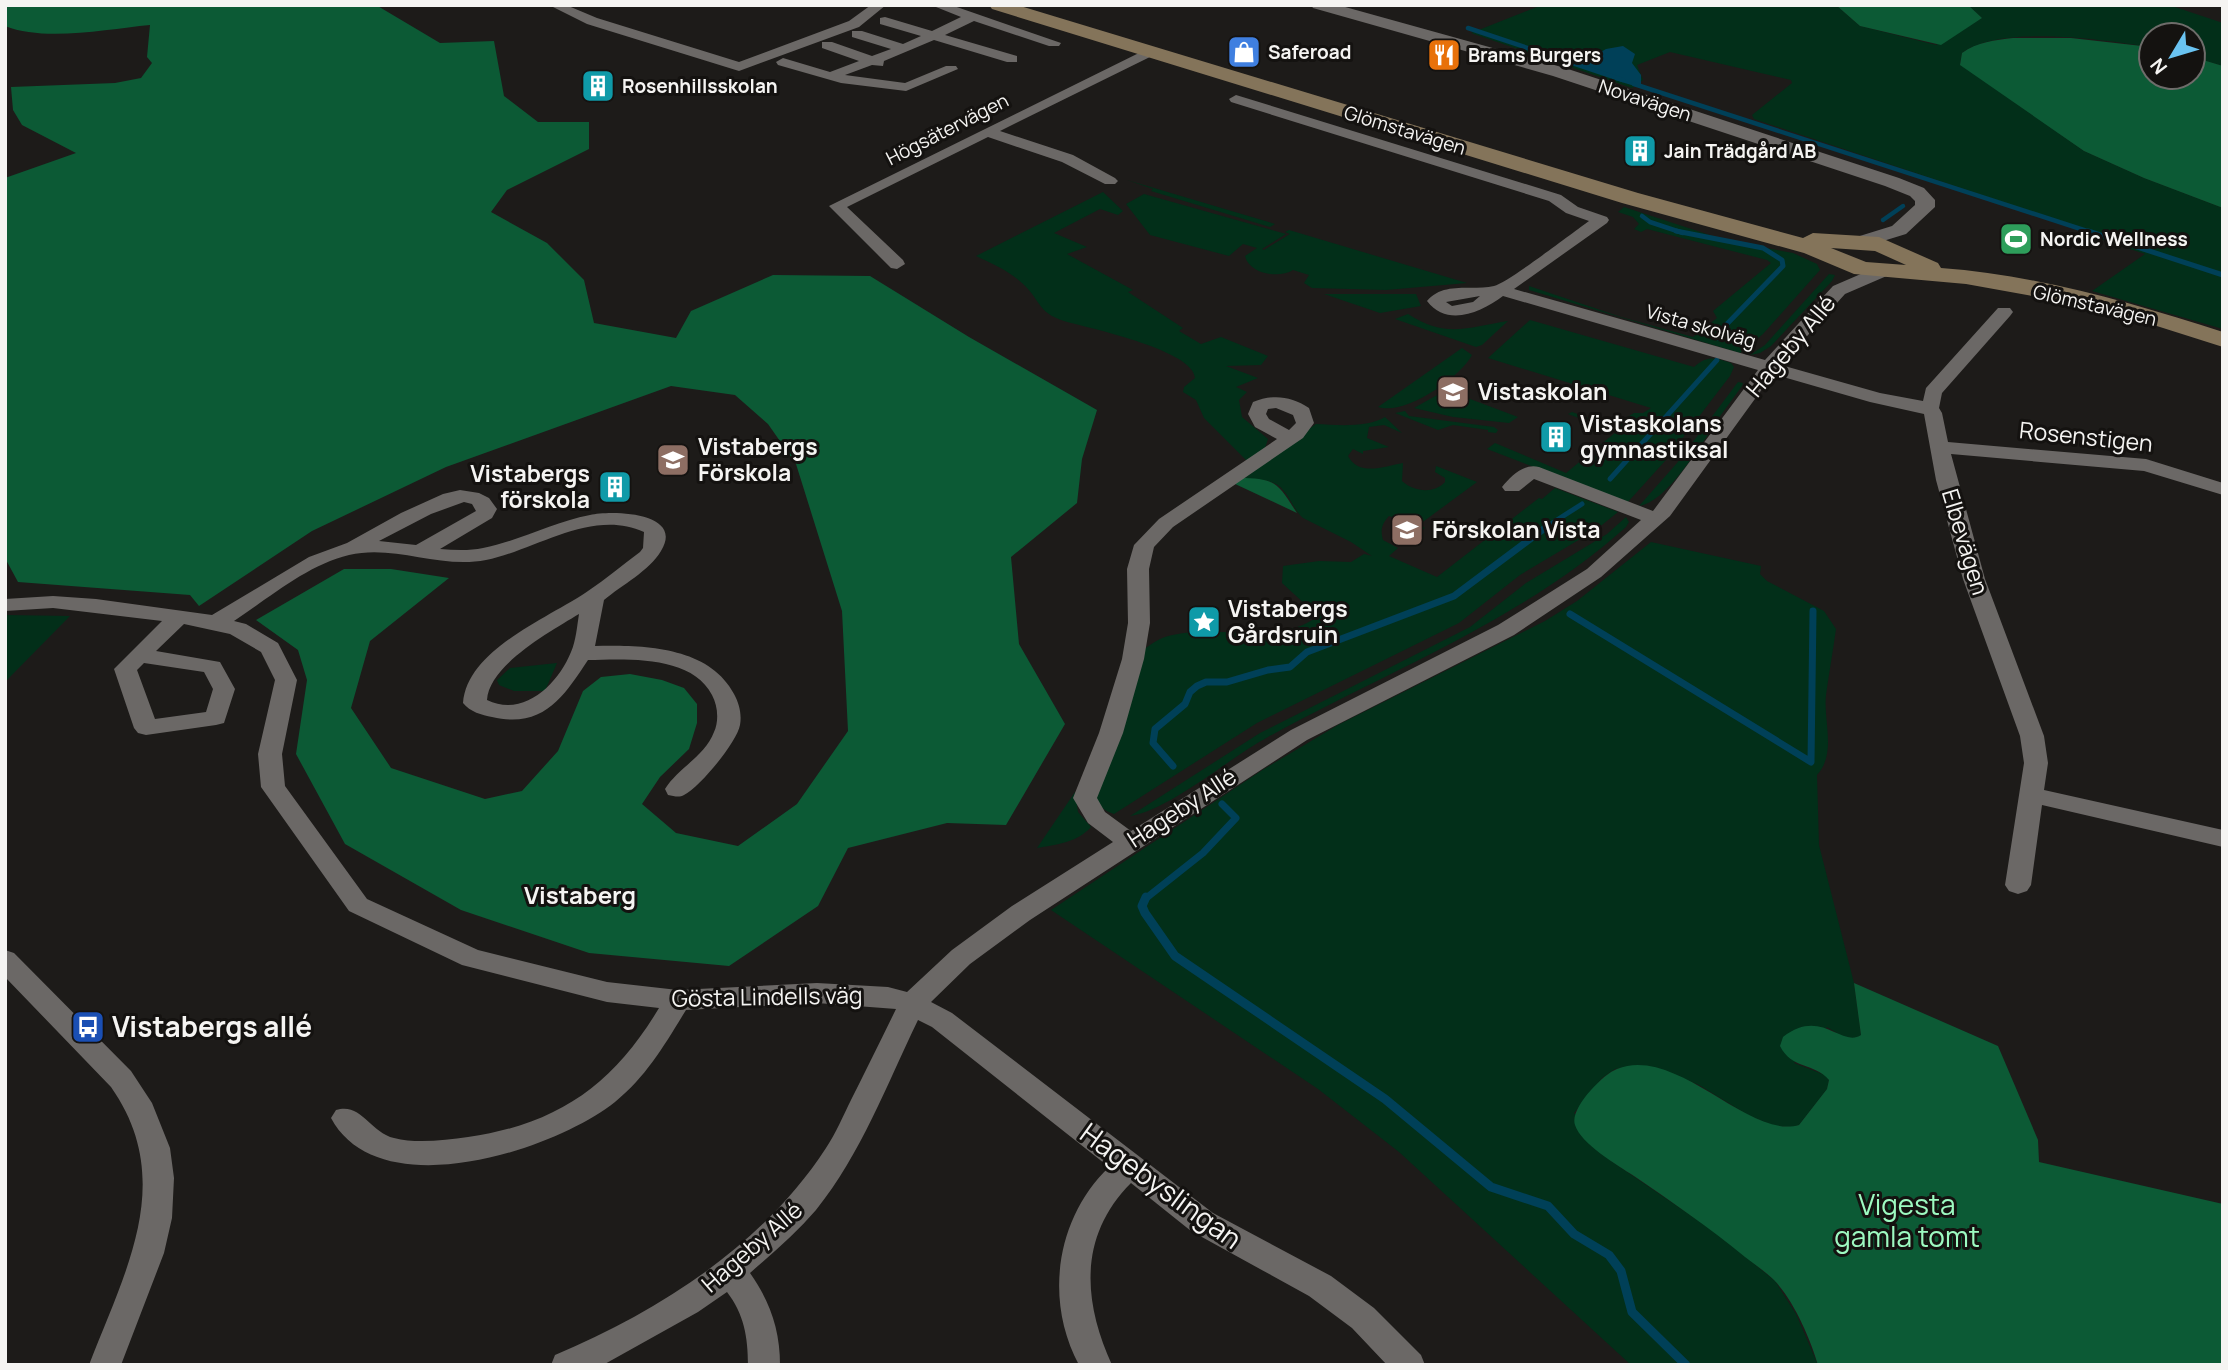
<svg xmlns="http://www.w3.org/2000/svg" width="2228" height="1370" font-family="Manrope,sans-serif">
<style>
.green{fill:#022f19}
.forest{fill:#0c5a35}
.water{fill:#004058}
.lines{fill:none;stroke-linecap:round;stroke-linejoin:round}
.stream-far3{stroke:#004058;stroke-width:4.5}
.stream-far2{stroke:#004058;stroke-width:5}
.stream-far1{stroke:#004058;stroke-width:7}
.stream{stroke:#004058;stroke-width:9}
.minor{fill:#6b6866;fill-rule:evenodd}
.tertiary{fill:#6b6866;fill-rule:evenodd}
.secondary{fill:#84745a;fill-rule:evenodd}
.labels{text-anchor:middle;stroke-width:6;stroke-linejoin:round;paint-order:stroke}
.far-poi-label{font-size:19px;font-weight:bold;fill:#f5f4f2;stroke:#141210;text-anchor:start}
.far-street-label{font-size:19px;fill:#f5f4f2;stroke:#141210}
.street-label{font-size:23px;fill:#f5f4f2;stroke:#141210}
.poi-label{font-size:23px;font-weight:bold;fill:#f5f4f2;stroke:#141210;text-anchor:start}
.neighbourhood-label{font-size:24px;font-weight:bold;fill:#f5f4f2;stroke:#141210}
.near-poi-label{font-size:28px;font-weight:bold;fill:#f5f4f2;stroke:#141210;text-anchor:start}
.near-street-label{font-size:28px;fill:#f5f4f2;stroke:#141210}
.near-park-label{font-size:28px;fill:#9dfac1;stroke:#141210}
</style>
<rect width="100%" height="100%" fill="#1d1b19"/>
<!-- green -->
<g class="green">
<path d="M1571 5H1836L1860 26 1936 45 1982 18 1968 5H2169L2223 23V66L2193 57V35H2151V47C2103 40 2002 24 1962 53L1960 64 2084 151 2144 178 2223 208V329L2092 291 2145 254 2100 239 2092 232 1754 119 1752 115 1792 83 1791 80 1670 52 1637 65 1643 80 1632 88 1471 33 1537 7Z"/>
<path d="M1127 180 1275 224 1270 227 1151 191 1153 189Z"/>
<path d="M1103 192 1123 211 1118 215 1100 209 1054 233 1087 247 1067 254 1133 290 1128 292 1183 328 1179 331 1201 344 1221 337 1268 356 1261 365 1226 366 1258 378 1236 387 1247 392 1239 400 1242 417 1268 439 1265 448 1248 462 1204 418 1196 400 1183 392 1184 387 1195 378C1194 351 1094 329 1071 323 1036 314 1043 302 1022 283 1009 271 993 264 976 256Z"/>
<path d="M1144 194 1286 234 1262 249 1264 250 1290 234 1285 232 1289 230 1467 283 1386 290 1312 288 1304 283 1309 275 1293 270C1279 279 1249 274 1245 256L1257 248 1243 244 1229 256 1150 235 1126 204Z"/>
<path d="M1624 207 1725 240 1793 253 1817 264 1820 270 1763 334 1740 353 1529 290V286L1621 317 1693 337 1717 318 1713 311 1771 263 1767 260 1647 229 1641 232 1634 229 1639 224 1633 217 1618 212Z"/>
<path d="M1829 274 1835 275 1832 281 1771 346 1760 353 1750 355 1765 345Z"/>
<path d="M1324 294H1416L1421 306 1380 313Z"/>
<path d="M1408 314C1447 339 1468 327 1508 321L1482 345 1476 347 1395 319Z"/>
<path d="M1530 320 1694 367C1708 355 1715 358 1731 363L1734 367 1730 376 1665 461 1627 503 1487 449 1495 443 1566 473 1616 432 1568 414 1572 412 1605 424 1622 420 1634 413H1643L1651 408 1488 358Z"/>
<path d="M1462 348 1472 355C1460 378 1404 416 1378 407Z"/>
<path d="M1738 382 1743 383 1742 386 1715 423 1719 425 1712 429C1696 451 1666 502 1639 506L1677 463Z"/>
<path d="M1446 390 1518 417 1509 423 1453 417 1414 408Z"/>
<path d="M1405 411 1409 416 1494 427 1498 430 1496 433 1488 432V430L1453 425 1438 430 1395 413Z"/>
<path d="M1385 417 1402 433 1384 425 1369 427 1367 438 1389 447 1363 451V454L1353 449 1348 456C1359 477 1385 466 1403 463L1402 481C1414 492 1434 494 1445 482V478L1435 472 1436 466 1477 482 1420 524 1425 528 1404 544 1394 538 1393 529 1398 519 1389 516C1382 524 1380 529 1383 540L1398 548 1389 556 1437 577 1539 498 1542 499 1555 488 1618 512 1597 529 1520 575 1459 623 1257 723 1114 814C1105 811 1099 807 1096 798L1141 651C1149 646 1156 640 1165 637 1212 622 1279 647 1318 616L1282 583 1283 566 1319 561 1351 562 1364 554 1372 556 1351 542 1303 518C1294 510 1291 499 1283 490 1274 478 1252 479 1239 478L1316 424C1336 425 1367 428 1385 417Z"/>
<path d="M1626 517 1629 522 1626 527C1521 621 1390 670 1268 737 1229 758 1170 810 1130 816L1260 733 1470 627 1526 583 1607 534Z"/>
<path d="M1651 542 1761 566 1760 574 1767 581 1824 611 1836 629C1833 651 1829 673 1826 695 1823 721 1837 753 1817 775L1819 845 1854 983 1861 1035C1849 1043 1839 1034 1827 1027L1794 1063 1825 1075 1829 1080 1827 1089 1799 1125 1792 1127 1774 1126 1748 1115 1699 1085 1670 1073 1626 1067 1615 1069 1602 1078 1574 1113 1611 1161 1718 1234 1775 1281 1796 1314 1818 1365H1631L1399 1152 1318 1089 1051 910 1264 769 1338 725 1545 621 1577 601Z"/>
<path d="M5 615 70 616 5 682Z"/>
<path d="M557 663 545 691H514L499 685 497 680 510 668Z"/>
<path d="M1075 792 1078 812 1091 827C1078 842 1056 845 1037 848Z"/>
</g>
<!-- forest -->
<g class="forest">
<path d="M5 5H376L440 43 494 41 504 96 538 122H589V149L507 190 491 212 547 243 584 280 594 323 676 338 691 311 773 275 870 276 969 337 1097 410 1082 459 1077 503 1011 557 1019 644 1065 724 1006 825 947 823 848 848 818 906 729 966 589 953 461 910 345 844 296 754 307 680 298 650 256 620 344 569H391L449 578 370 641 351 708 391 768 485 799 522 791 558 751 583 691 601 677 630 674 662 680 684 688 697 704V723L689 749 660 777 642 804 676 833 738 846 797 804 848 731 842 611 796 464 768 424 735 395 671 386 446 467 312 531 199 606 190 595 18 582 5 558V178L76 153 22 125 13 110 11 87 115 83 141 78 152 63 147 57 150 25C108 29 45 42 5 26Z"/>
<path d="M1836 5H1968L1982 18 1941 45 1860 26Z"/>
<path d="M2013 38H2071L2151 47V77H2193V57L2223 66V208L2144 178 2084 151 1960 65 1962 53C1977 42 1995 40 2013 38Z"/>
<path d="M1239 478C1277 478 1278 484 1297 513L1233 483Z"/>
<path d="M1854 983 1998 1046 2038 1140 2039 1162 2223 1204V1365H1818C1810 1338 1794 1301 1774 1280 1766 1272 1755 1265 1745 1257 1710 1228 1672 1202 1634 1176 1617 1165 1581 1144 1575 1125 1569 1109 1603 1074 1617 1069 1677 1045 1749 1140 1799 1125L1827 1089 1829 1080C1815 1063 1791 1069 1780 1046L1783 1037C1821 1007 1841 1048 1861 1035Z"/>
</g>
<!-- water -->
<path class="water" d="M1623 46 1635 54 1632 63 1641 75V88L1615 80 1616 76 1576 62 1598 60 1599 53 1606 49Z"/>
<g class="lines">
<!-- stream-far3 -->
<g class="stream-far3">
<path d="M1468 28 1623 80"/>
<path d="M1634 84 2093 233"/>
<path d="M1642 216 1650 222 1683 233"/>
<path d="M1883 220 1903 206"/>
</g>
<!-- stream-far2 -->
<g class="stream-far2">
<path d="M1676 231 1763 248 1782 260 1783 266 1725 326 1718 338"/>
<path d="M2088 231 2223 275"/>
<path d="M1610 479 1717 360"/>
<path d="M1546 527 1582 504"/>
</g>
<!-- stream-far1 -->
<g class="stream-far1">
<path d="M1570 614 1811 762 1813 611"/>
<path d="M1173 766 1153 743 1155 729 1185 704 1190 692 1197 686 1206 682H1227L1268 670 1290 667 1307 652 1454 596 1549 525"/>
<path d="M1145 899 1203 853 1236 818 1222 804"/>
</g>
<!-- stream -->
<path class="stream" d="M1146 897 1142 906 1145 913 1175 956 1385 1099 1491 1187 1548 1206 1574 1234 1609 1255 1621 1271 1632 1312 1686 1365"/>
<!-- minor -->
<g class="minor">
<path d="M549 5H566L597 18 739 62 849 21 871 5H886L859 27 739 71 587 24Z"/>
<path d="M931 5H951L1061 43 1059 46H1049L974 21 945 35 1017 56V62H1007L934 40 884 61 883 66 872 65 845 75 905 83 946 66H956L958 69 906 91 841 83 778 65 776 62 783 58 830 72 859 61 822 48V42H832L872 56 891 49 852 37V31H862L903 44 921 36 880 24V18L885 17 932 31 961 17Z"/>
<path d="M1149 48 1154 49V55L1000 131 1073 155 1115 178 1118 181 1115 184H1105L1062 162 988 137 847 207 903 260 905 264 897 269 891 268 829 206Z"/>
<path d="M1236 95 1561 195 1578 207 1607 217 1609 220 1607 223 1514 289 1765 360 1833 286 1877 267H1889L1891 271 1889 275 1845 294 1781 365 1880 393 1923 401 1926 388 1998 308H2010L2013 312 2010 316 1942 393 1939 408 1942 413 1948 442 2146 459 2223 483V495L2144 471 1951 454 1985 579 2044 736 2048 763 2044 790 2223 830V847L2042 805 2031 885 2027 891 2018 894 2009 891 2005 885 2024 763 2020 736 1963 579 1936 480 1924 414 1870 402 1773 374 1670 516 1601 577 1514 635 1307 740 1030 920 970 964 931 1002 952 1013 1213 1213 1331 1276 1374 1308 1421 1355 1425 1365H1387L1352 1328 1309 1296 1191 1231 1131 1183C1078 1236 1083 1302 1112 1365H1079C1044 1300 1056 1218 1109 1167L932 1027 918 1020C887 1084 861 1154 816 1210 796 1233 773 1253 750 1273 770 1301 780 1330 780 1365H748C748 1337 744 1314 727 1292L698 1312 603 1365H551L555 1355C661 1310 763 1245 826 1148 836 1133 843 1116 851 1100 866 1070 881 1040 896 1009L817 1003 686 1010C665 1044 647 1076 615 1102 555 1150 379 1208 331 1118L336 1110C361 1102 370 1132 394 1138 417 1144 445 1140 468 1137 558 1124 613 1085 659 1008L607 1002 462 965 349 911 261 787 258 754 275 680 261 652 230 634 184 624 156 651 220 662 235 689 224 723 216 725 146 735 138 733 134 728 114 669 162 621 53 608 5 611V599L53 596 96 599 212 615 309 557 347 543 401 513 443 494 460 490 479 493 489 498 497 509 492 518 440 549C454 550 469 551 483 548 519 541 553 522 590 515 612 510 685 512 661 551 649 571 622 585 604 600L595 646C642 645 709 646 734 694 739 703 742 714 740 725 737 742 700 787 684 795 679 798 674 796 668 795L665 789C678 768 705 756 714 732 719 721 718 706 712 695 692 655 627 659 588 660 564 696 544 729 492 717 482 715 470 712 463 703 467 649 549 618 588 591 606 579 622 565 640 552L643 548 644 532C592 508 536 550 486 560 439 569 394 544 349 555 307 565 269 598 234 621L246 624 278 643 297 680 282 754 285 786 367 899 478 950 607 982 678 990 817 983 888 987 907 992 952 950 1012 906 1113 842 1088 823 1073 798 1099 733 1122 659 1128 623 1127 569 1134 545 1159 519 1277 439 1255 427 1248 414 1253 402C1273 394 1291 396 1309 408L1314 423 1303 438 1173 527 1154 547 1149 569 1150 623 1144 659 1123 733 1097 798 1105 812 1131 831 1291 730 1498 625 1587 569 1641 520 1534 479 1519 491H1505L1502 487C1511 476 1524 463 1539 467L1653 511 1758 370 1503 296C1481 312 1448 328 1427 301 1443 281 1473 291 1494 286 1509 282 1572 233 1589 221L1566 213 1549 201 1231 102 1229 99ZM1480 296 1473 302 1452 306 1446 302ZM1276 408 1293 415 1296 423 1289 430 1269 419 1266 414 1268 409ZM464 502 472 504 476 511 416 545 379 541 431 514ZM579 614C577 626 576 641 571 652 558 684 524 718 487 700 489 665 551 631 579 614ZM144 663 204 672 213 689 206 712 155 719 137 670Z"/>
<path d="M5 950 14 953 131 1071 152 1103 170 1148 174 1178 172 1218 164 1253 121 1365H89C125 1271 177 1181 111 1087L5 977Z"/>
</g>
<!-- tertiary -->
<path class="tertiary" d="M1311 5H1338L1565 68 1899 178 1924 188 1935 200V207L1906 234 1857 249 1850 247 1847 243 1850 239 1892 226 1915 205V201L1910 196 1885 186 1553 76 1313 8Z"/>
<!-- secondary -->
<path class="secondary" d="M989 5H1017L1638 193 1803 238 1813 233 1879 237 1938 263 1941 268C2037 275 2132 303 2223 332V347L2141 321 2038 297 1966 284 1854 274 1804 253 1622 203 992 9ZM1831 248 1875 251 1906 265 1866 262Z"/>
</g>
<!-- icons -->
<defs>
<symbol id="shop-square" viewBox="-11 -11 22 22"><rect x="-9" y="-9" width="18" height="18" rx="4" fill="#3f7fe0" stroke="#141210"/><path d="M-5-2.5h2.3a2.7 3.5 0 0 1 5.4 0H5L5.5 6h-11ZM-1.5-2.5h3a1.5 2.3 0 0 0-3 0Z" fill="#fff"/></symbol>
<symbol id="restaurant-square" viewBox="-11 -11 22 22"><rect x="-9" y="-9" width="18" height="18" rx="4" fill="#e8710a" stroke="#141210"/><path d="M-5-6h1v4h1v-4h1v4h1v-4h1v5L-1.5 .5V6h-2V.5L-5-1ZM5-6V6H3V1.5H1.5Q1.5-4 5-6Z" fill="#fff"/></symbol>
<symbol id="building-square" viewBox="-11 -11 22 22"><rect x="-9" y="-9" width="18" height="18" rx="4" fill="#0f9aa8" stroke="#141210"/><path d="M-4-6H4V6H1V3H-1V6H-4ZM-2.5-4.3h1.7v1.8h-1.7ZM.8-4.3h1.7v1.8H.8ZM-2.5-1h1.7V.8h-1.7ZM.8-1h1.7V.8H.8Z" fill="#fff"/></symbol>
<symbol id="stadium-square" viewBox="-11 -11 22 22"><rect x="-9" y="-9" width="18" height="18" rx="4" fill="#2e9e5b" stroke="#141210"/><path d="M0-5a6.5 5 0 1 0 0 10a6.5 5 0 1 0 0-10ZM-3.5-1.8h7v3.6h-7Z" fill="#fff"/></symbol>
<symbol id="school-square" viewBox="-11 -11 22 22"><rect x="-9" y="-9" width="18" height="18" rx="4" fill="#8d6e63" stroke="#141210"/><path d="M0-5L7-2L0 1L-7-2ZM-4 1L0 2.5L4 1V4Q0 6-4 4Z" fill="#fff"/></symbol>
<symbol id="sight-square" viewBox="-11 -11 22 22"><rect x="-9" y="-9" width="18" height="18" rx="4" fill="#0f9aa8" stroke="#141210"/><path d="M0-6L1.8-2.2L6-1.7L2.9 1.2L3.7 5.4L0 3.3L-3.7 5.4L-2.9 1.2L-6-1.7L-1.8-2.2Z" fill="#fff"/></symbol>
<symbol id="bus-square" viewBox="-11 -11 22 22"><rect x="-9" y="-9" width="18" height="18" rx="4" fill="#1a4fb4" stroke="#141210"/><path d="M-5-6H5V4H4V6H2V4H-2V6H-4V4H-5ZM-3.5-4V0h7V-4ZM-3.5 1.2v1.5H-2V1.2ZM2 1.2v1.5H3.5V1.2Z" fill="#fff"/></symbol>
</defs>
<g fill-rule="evenodd">
<use href="#shop-square" x="1225" y="33" width="38" height="38"/>
<use href="#restaurant-square" x="1425" y="36" width="38" height="38"/>
<use href="#building-square" x="579" y="67" width="38" height="38"/>
<use href="#building-square" x="1621" y="132" width="38" height="38"/>
<use href="#stadium-square" x="1997" y="220" width="38" height="38"/>
<use href="#school-square" x="1434" y="373" width="38" height="38"/>
<use href="#building-square" x="1537" y="418" width="38" height="38"/>
<use href="#school-square" x="654" y="441" width="38" height="38"/>
<use href="#building-square" x="596" y="468" width="38" height="38"/>
<use href="#school-square" x="1388" y="511" width="38" height="38"/>
<use href="#sight-square" x="1185" y="603" width="38" height="38"/>
<use href="#bus-square" x="69" y="1008" width="38" height="38"/>
</g>
<g class="labels">
<!-- far-poi labels -->
<g class="far-poi-label">
<text x="1268" y="59">Saferoad</text>
<text x="1468" y="62">Brams Burgers</text>
<text x="622" y="93">Rosenhillsskolan</text>
<text x="1664" y="158">Jain Trädgård AB</text>
<text x="2040" y="246">Nordic Wellness</text>
</g>
<!-- far-street labels -->
<g class="far-street-label">
<text transform="translate(1645 100) rotate(18)" y="7">Novavägen</text>
<text transform="translate(947 129) rotate(-27)" y="7">Högsätervägen</text>
<text transform="translate(1405 130) rotate(17)" y="7">Glömstavägen</text>
<text transform="translate(2095 305) rotate(13)" y="7">Glömstavägen</text>
<text transform="translate(1701 326) rotate(16)" y="7">Vista skolväg</text>
</g>
<!-- street labels -->
<g class="street-label">
<text transform="translate(1791 346) rotate(-50)" y="8">Hageby Allé</text>
<text transform="translate(2086 437) rotate(6)" y="8">Rosenstigen</text>
<text transform="translate(1965 542) rotate(73)" y="8">Elbevägen</text>
<text transform="translate(1182 808) rotate(-33)" y="8">Hageby Allé</text>
<text transform="translate(767 997) rotate(-1)" y="8">Gösta Lindells väg</text>
<text transform="translate(752 1247) rotate(-41)" y="8">Hageby Allé</text>
</g>
<!-- poi labels -->
<g class="poi-label">
<text x="1478" y="400">Vistaskolan</text>
<text x="1580" y="432">Vistaskolans<tspan x="1580" dy="26">gymnastiksal</tspan></text>
<text x="698" y="455">Vistabergs<tspan x="698" dy="26">Förskola</tspan></text>
<text x="590" y="482" text-anchor="end">Vistabergs<tspan x="590" dy="26">förskola</tspan></text>
<text x="1432" y="538">Förskolan Vista</text>
<text x="1228" y="617">Vistabergs<tspan x="1228" dy="26">Gårdsruin</tspan></text>
</g>
<!-- neighbourhood labels -->
<g class="neighbourhood-label">
<text x="580" y="904">Vistaberg</text>
</g>
<!-- near-poi labels -->
<g class="near-poi-label">
<text x="112" y="1037">Vistabergs allé</text>
</g>
<!-- near-street labels -->
<g class="near-street-label">
<text transform="translate(1161 1186) rotate(36)" y="10">Hagebyslingan</text>
</g>
<!-- near-park labels -->
<g class="near-park-label">
<text x="1907" y="1215">Vigesta<tspan x="1907" dy="32">gamla tomt</tspan></text>
</g>
</g>
<!-- border -->
<rect width="2228" height="1370" fill="none" stroke="#f5f4f2" stroke-width="14"/>
<!-- north arrow -->
<g transform="translate(2172 56) rotate(232)"><circle r="33" fill="#141210" stroke="#6e6c6a" stroke-width="2"/>
<path d="M0-5L12 26L0 18L-12 26Z" fill="#6ac3f1"/>
<text y="-10" font-size="19" font-weight="bold" text-anchor="middle" fill="#f5f4f2">N</text>
</g>
</svg>
